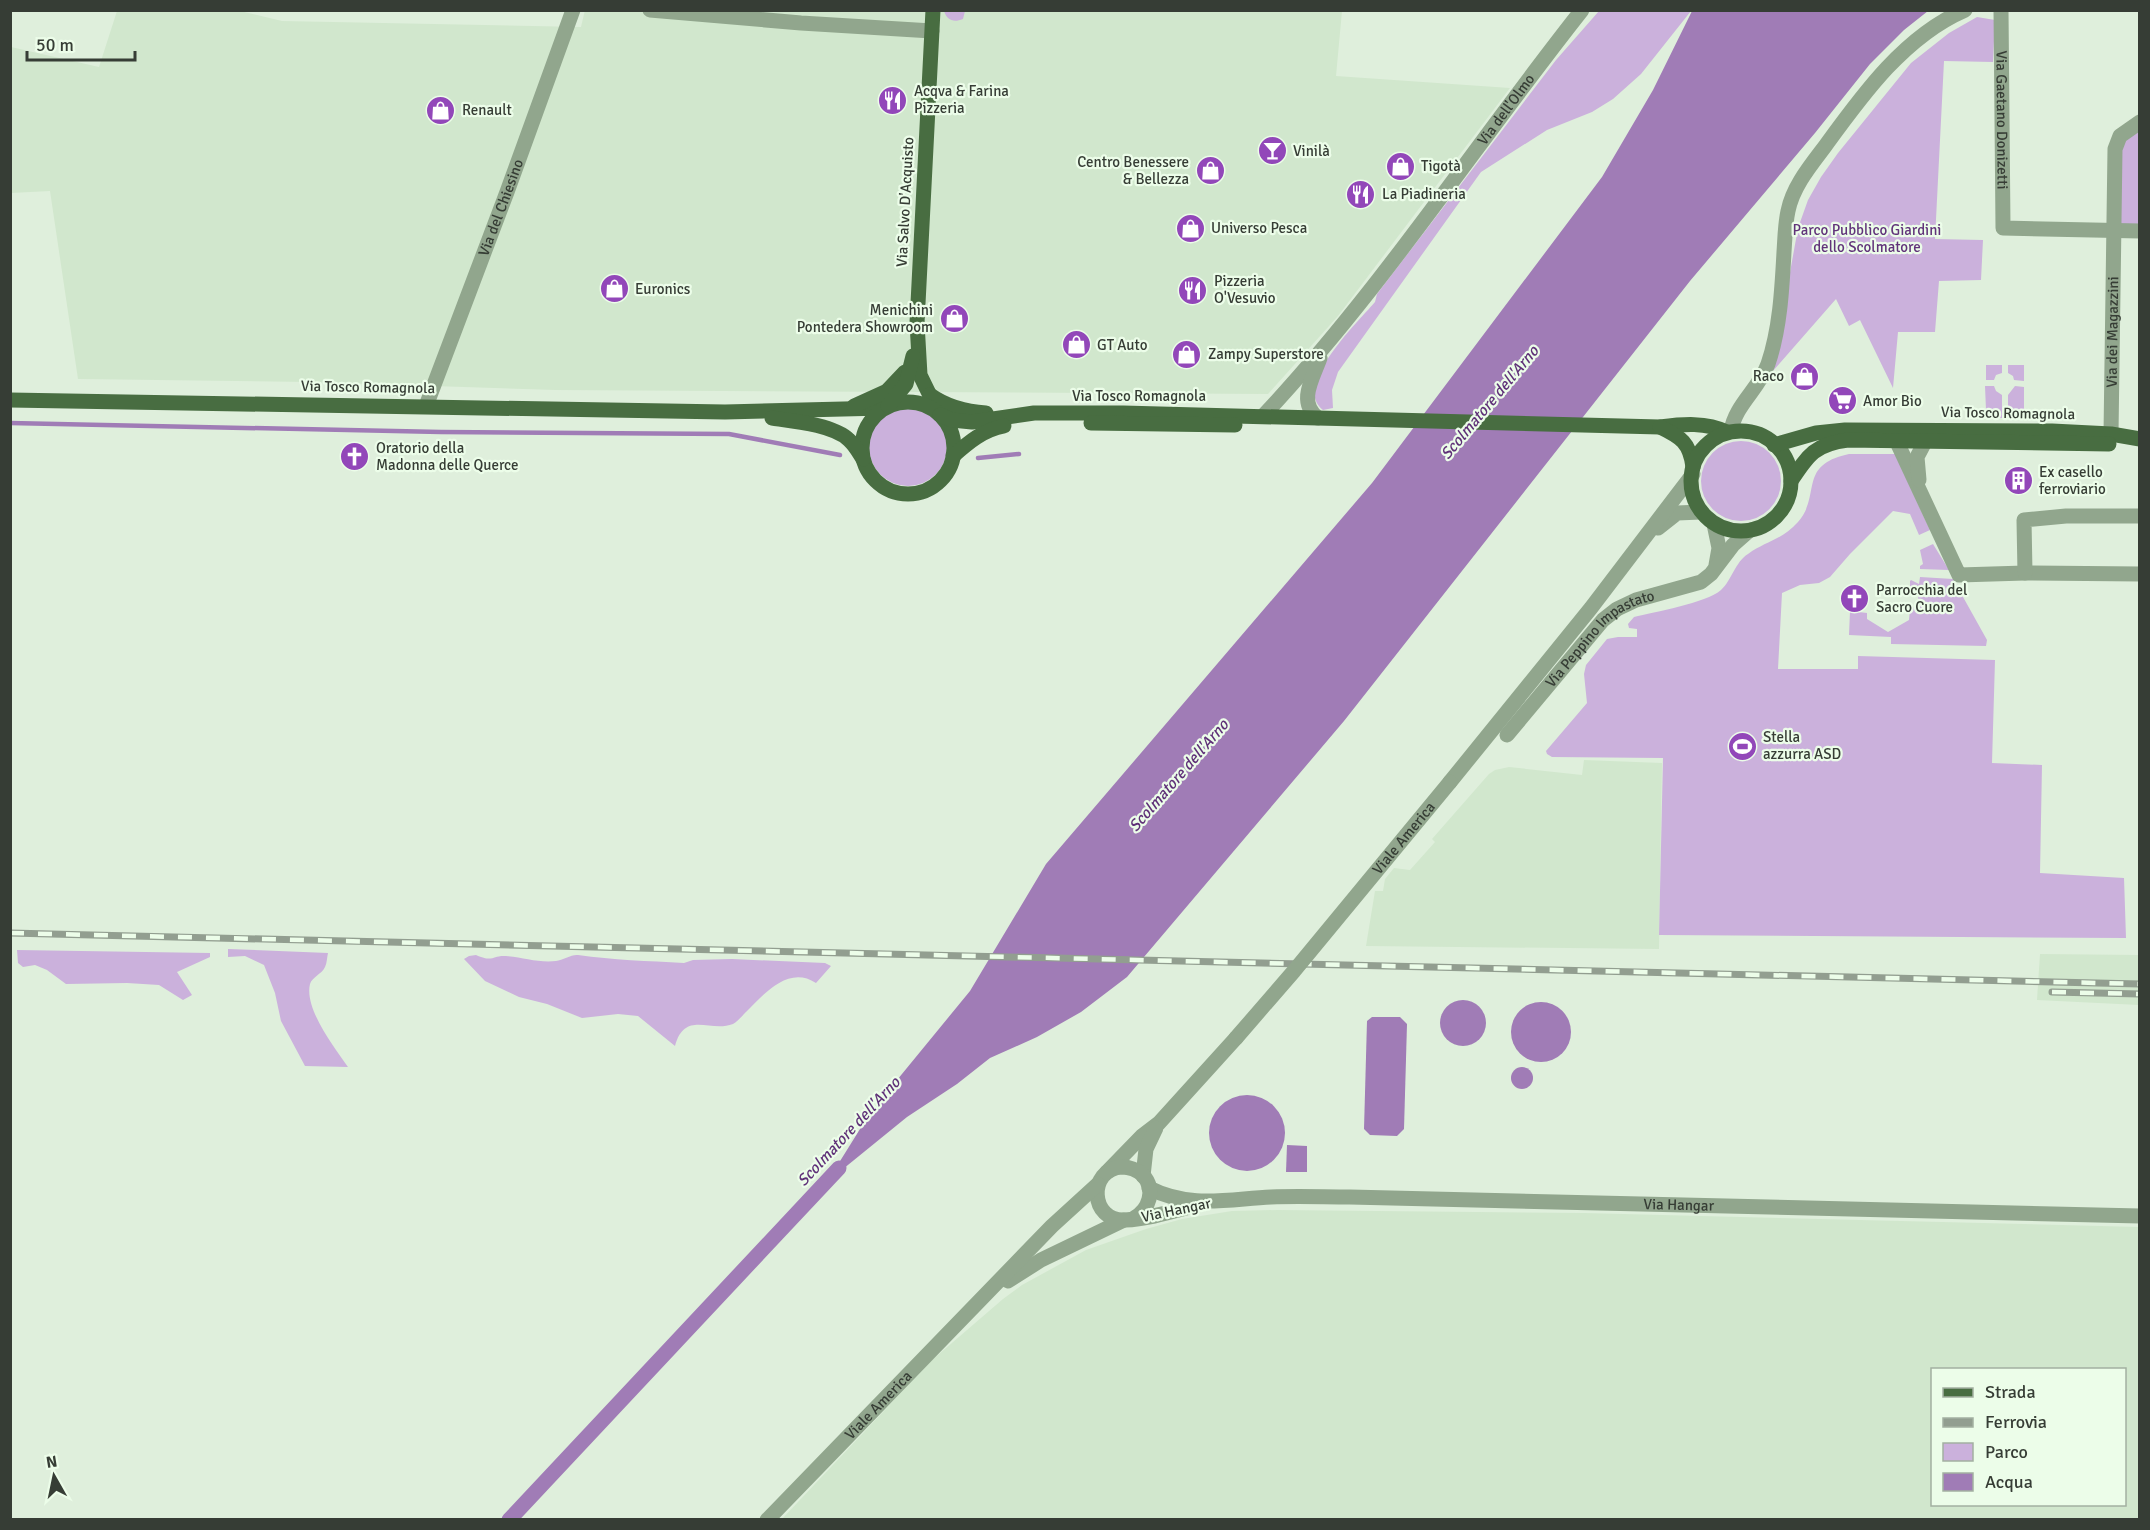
<svg xmlns="http://www.w3.org/2000/svg" width="2150" height="1530" font-family="Signika,sans-serif">
<style>
.built{fill:#d1e7cd;fill-rule:evenodd}
.green{fill:#cbb1dc}
.water{fill:#a07cb6}
.lines{fill:none;stroke-linecap:round;stroke-linejoin:round}
.stream{stroke:#a07cb6;stroke-width:4.5}
.canal{stroke:#a07cb6;stroke-width:15}
.minor{stroke:#91a68d;stroke-width:15}
.major{stroke:#486d41;stroke-width:15}
.rail-casing{stroke:#929e90;stroke-width:7}
.rail{stroke:#ecfde9;stroke-width:4.5;stroke-dasharray:14;stroke-linecap:butt}
.minor-bridge{stroke:#91a68d;stroke-width:15}
.labels{text-anchor:middle;stroke-width:4.5;stroke-linejoin:round;paint-order:stroke}
.poi-label{font-size:15px;fill:#363d35;stroke:#ecfde9;text-anchor:start}
.street-label{font-size:15px;fill:#363d35;stroke:#ecfde9}
.park-label{font-size:15px;fill:#61337a;stroke:#ecfde9}
.water-label{font-size:16px;font-style:italic;fill:#5f3178;stroke:#ecfde9}
</style>
<rect width="100%" height="100%" fill="#dfefdc"/>
<!-- built -->
<g class="built">
<path d="M585 10 1342 11 1336 76 1510 88 1338 316 1268 394 555 390 310 382 78 379 50 191 11 193V47L99 67 117 11H240L282 21 581 27Z"/>
<path d="M1584 760 1662 763 1659 949 1366 946 1375 891H1383L1385 879 1394 868 1410 870 1435 842 1432 839 1489 774 1495 770 1509 767 1582 775Z"/>
<path d="M2040 954 2139 955V1005L2037 1000Z"/>
<path d="M1277 1210 1584 1213 2139 1227V1519L781 1520 931 1361 1003 1299 1022 1285 1086 1250 1146 1229 1182 1219 1232 1211ZM1932 1370H2124V1504H1932Z"/>
</g>
<!-- green -->
<g class="green">
<path d="M944 11V10L965 11 963 19C953 23 947 20 944 11Z"/>
<path d="M1599 11H1691L1641 74 1613 99 1592 112 1547 130 1481 172 1338 372 1332 390 1333 408 1323 410C1291 386 1359 321 1375 302L1377 294 1556 60Z"/>
<path d="M1977 17 1995 20 1993 62 1944 61 1935 239 1983 240 1981 280 1939 281 1935 332H1898L1893 388 1860 320 1849 326 1836 299 1772 372 1798 228 1808 200 1821 177 1838 153 1911 63 1949 33Z"/>
<path d="M2139 129V224H2120L2121 146 2127 136Z"/>
<path d="M1986 365H2002V373L1996 375 1994 380H1986Z"/>
<path d="M2008 365H2024V381L2014 380 2013 376 2008 373Z"/>
<path d="M1985 386H1994L1996 391 2002 395V418H1982L1986 410Z"/>
<path d="M2015 386 2024 387V408L2029 418H2008V395Z"/>
<circle cx="908" cy="447" r="39"/>
<circle cx="1741" cy="481" r="40"/>
<path d="M1849 454H1895L1930 530 1919 535 1910 514 1893 511 1850 554 1830 577 1819 583 1800 585 1782 593 1778 669H1858V656L1995 660 1992 763 2042 765 2040 873 2124 878 2126 938 1659 935 1663 758 1552 757 1547 754 1546 751 1587 703 1584 674 1586 665 1607 639 1618 637H1637V629L1629 628 1628 624 1634 617C1654 612 1706 603 1721 590 1732 580 1735 562 1748 554 1766 541 1782 540 1798 522 1822 495 1797 465 1849 454Z"/>
<path d="M1933 544 1949 570 1920 569V566L1923 564 1920 550Z"/>
<path d="M1920 577 1953 579 1987 640 1986 646 1891 644V637L1849 635 1850 611 1867 613V619L1888 632 1909 620 1910 609 1919 603 1918 596 1910 592V581L1911 580 1919 584Z"/>
<path d="M228 949 328 953C327 957 327 963 325 967 322 974 312 977 310 984 304 1009 335 1048 348 1067L305 1066 281 1021 275 993 264 965 245 956 228 957Z"/>
<path d="M17 950 210 953V957L177 972 192 995 183 1000 159 985 127 983 66 984 47 970 35 965 23 967 18 963Z"/>
<path d="M476 955C494 963 492 955 506 956 523 957 538 963 556 961 563 960 572 954 578 955 613 960 648 961 684 963L693 960 732 959 825 963 831 966 816 983C789 965 765 993 747 1011 743 1015 738 1021 733 1024 710 1033 685 1010 675 1046L638 1016 618 1014 582 1018 547 1004 519 997 485 981 464 959 469 956Z"/>
</g>
<!-- water -->
<g class="water">
<path d="M1692 11H1928L1904 30 1870 64 1815 133 1690 281 1344 721 1127 977 1081 1012 1037 1037 990 1058 957 1084 907 1117 827 1182 870 1113 970 991 1046 864 1372 483 1602 177 1653 90Z"/>
<circle cx="1463" cy="1023" r="23"/>
<circle cx="1541" cy="1032" r="30"/>
<path d="M1372 1017H1400L1407 1024 1404 1129 1397 1136 1370 1135 1364 1129 1367 1021Z"/>
<circle cx="1522" cy="1078" r="11"/>
<circle cx="1247" cy="1133" r="38"/>
<path d="M1287 1145 1307 1146V1172H1286Z"/>
</g>
<g class="lines">
<!-- stream -->
<g class="stream">
<path d="M10 423 441 432 729 434 840 455"/>
<path d="M978 458 1019 454"/>
</g>
<!-- canal -->
<path class="canal" d="M509 1520 839 1168"/>
<!-- minor -->
<g class="minor">
<path d="M650 10 801 23 932 31"/>
<path id="s1" d="M2001 10 2003 228 2140 231"/>
<path id="s2" d="M426 406 507 192 573 10"/>
<path id="s3" d="M1264 415C1381 290 1475 145 1582 10"/>
<path d="M1318 418C1297 402 1313 378 1320 358"/>
<path d="M1731 431C1735 405 1759 389 1768 364 1780 329 1782 289 1784 252 1785 238 1785 225 1788 211 1793 186 1811 165 1826 145 1863 94 1905 36 1965 10"/>
<path id="s4" d="M2111 434 2115 149 2120 136 2140 122"/>
<path d="M1896 440 1959 575 2025 573 2140 574"/>
<path d="M1919 480 1917 457 1926 440"/>
<path d="M1714 524 1719 548 1716 565"/>
<path d="M1658 528 1677 513 1701 512"/>
<path d="M2025 573 2024 520 2066 516H2140"/>
<path id="s5" d="M1507 735 1603 620 1617 609 1636 600 1701 582 1711 574 1733 545 1750 530"/>
<path d="M1450 782 1591 608 1693 474"/>
<path d="M1107 1172 1142 1136 1159 1123 1236 1038"/>
<path d="M1143 1176 1146 1149 1156 1128"/>
<path id="s6" d="M1149 1188C1190 1209 1228 1199 1271 1197 1298 1196 1324 1197 1350 1197L2140 1216"/>
<path d="M1134 1218C1149 1210 1156 1190 1143 1175 1137 1170 1129 1167 1122 1167 1087 1169 1090 1222 1125 1220 1149 1219 1174 1211 1198 1205"/>
<path d="M1008 1281 1041 1260 1124 1220"/>
<path id="s7" d="M767 1520 1052 1226 1098 1184"/>
</g>
<!-- major -->
<g class="major">
<path d="M933 10 917 323 920 375 939 414"/>
<path d="M930 395C947 407 966 412 986 413"/>
<path d="M10 400 725 412 884 408"/>
<circle cx="908" cy="448" r="46"/>
<path d="M854 406 887 391 905 372"/>
<path d="M888 406 906 384 913 356"/>
<path d="M940 415 952 420 972 422 1034 413H1123L1660 427C1683 424 1706 422 1727 432"/>
<path d="M772 418C793 421 834 425 849 440 855 445 859 453 863 459"/>
<path d="M1091 423 1235 425"/>
<path d="M1660 427C1681 437 1690 443 1693 467"/>
<circle cx="1741" cy="481" r="50"/>
<path d="M1774 445 1816 433 1845 430 2052 431 2111 434 2140 439"/>
<path d="M953 456C969 442 983 430 1004 426"/>
<path d="M1791 481C1808 455 1815 444 1848 440L2109 444"/>
</g>
<defs>
<g id="rail">
<path d="M10 933 2140 984"/>
<path d="M2052 992 2140 994"/>
</g>
</defs>
<!-- rail casing -->
<use href="#rail" class="rail-casing"/>
<!-- rail -->
<use href="#rail" class="rail"/>
<!-- minor-bridge -->
<path class="minor-bridge" id="s8" d="M1236 1038 1294 971 1450 782"/>
</g>
<!-- icons -->
<defs>
<symbol id="restaurant-disc" viewBox="-11 -11 22 22"><circle r="9.5" fill="#9247b9" stroke="#ecfde9"/><path d="M-5-6h1v4h1v-4h1v4h1v-4h1v5L-1.5 .5V6h-2V.5L-5-1ZM5-6V6H3V1.5H1.5Q1.5-4 5-6Z" fill="#fff"/></symbol>
<symbol id="shop-disc" viewBox="-11 -11 22 22"><circle r="9.5" fill="#9247b9" stroke="#ecfde9"/><path d="M-5-2.5h2.3a2.7 3.5 0 0 1 5.4 0H5L5.5 6h-11ZM-1.5-2.5h3a1.5 2.3 0 0 0-3 0Z" fill="#fff"/></symbol>
<symbol id="bar-disc" viewBox="-11 -11 22 22"><circle r="9.5" fill="#9247b9" stroke="#ecfde9"/><path d="M-6-5H6L.8 .8V4.5H3.5V6h-7V4.5H-.8V.8Z" fill="#fff"/></symbol>
<symbol id="supermarket-disc" viewBox="-11 -11 22 22"><circle r="9.5" fill="#9247b9" stroke="#ecfde9"/><path d="M-6-5.5h2.5l.6 2H6L4.5 2H-2.5L-4.4-4H-6ZM-1.5 3.2a1.3 1.3 0 1 0 .1 0ZM3 3.2a1.3 1.3 0 1 0 .1 0Z" fill="#fff"/></symbol>
<symbol id="church-disc" viewBox="-11 -11 22 22"><circle r="9.5" fill="#9247b9" stroke="#ecfde9"/><path d="M-1.2-6h2.4v3.5h3.3v2.4h-3.3V6h-2.4V-.1h-3.3v-2.4h3.3Z" fill="#fff"/></symbol>
<symbol id="building-disc" viewBox="-11 -11 22 22"><circle r="9.5" fill="#9247b9" stroke="#ecfde9"/><path d="M-4-6H4V6H1V3H-1V6H-4ZM-2.5-4.3h1.7v1.8h-1.7ZM.8-4.3h1.7v1.8H.8ZM-2.5-1h1.7V.8h-1.7ZM.8-1h1.7V.8H.8Z" fill="#fff"/></symbol>
<symbol id="stadium-disc" viewBox="-11 -11 22 22"><circle r="9.5" fill="#9247b9" stroke="#ecfde9"/><path d="M0-5a6.5 5 0 1 0 0 10a6.5 5 0 1 0 0-10ZM-3.5-1.8h7v3.6h-7Z" fill="#fff"/></symbol>
</defs>
<g fill-rule="evenodd">
<use href="#restaurant-disc" x="876" y="84" width="33" height="33"/>
<use href="#shop-disc" x="424" y="94" width="33" height="33"/>
<use href="#bar-disc" x="1256" y="134" width="33" height="33"/>
<use href="#shop-disc" x="1384" y="150" width="33" height="33"/>
<use href="#shop-disc" x="1194" y="154" width="33" height="33"/>
<use href="#restaurant-disc" x="1344" y="178" width="33" height="33"/>
<use href="#shop-disc" x="1174" y="212" width="33" height="33"/>
<use href="#shop-disc" x="598" y="272" width="33" height="33"/>
<use href="#restaurant-disc" x="1176" y="274" width="33" height="33"/>
<use href="#shop-disc" x="938" y="302" width="33" height="33"/>
<use href="#shop-disc" x="1060" y="328" width="33" height="33"/>
<use href="#shop-disc" x="1170" y="338" width="33" height="33"/>
<use href="#shop-disc" x="1788" y="360" width="33" height="33"/>
<use href="#supermarket-disc" x="1826" y="384" width="33" height="33"/>
<use href="#church-disc" x="338" y="440" width="33" height="33"/>
<use href="#building-disc" x="2002" y="464" width="33" height="33"/>
<use href="#church-disc" x="1838" y="582" width="33" height="33"/>
<use href="#stadium-disc" x="1726" y="730" width="33" height="33"/>
</g>
<g class="labels">
<!-- poi labels -->
<g class="poi-label">
<text x="914" y="96">Acqva &amp; Farina<tspan x="914" dy="17">Pizzeria</tspan></text>
<text x="462" y="115">Renault</text>
<text x="1293" y="156">Vinilà</text>
<text x="1189" y="167" text-anchor="end">Centro Benessere<tspan x="1189" dy="17">&amp; Bellezza</tspan></text>
<text x="1421" y="171">Tigotà</text>
<text x="1382" y="199">La Piadineria</text>
<text x="1211" y="233">Universo Pesca</text>
<text x="1214" y="286">Pizzeria<tspan x="1214" dy="17">O'Vesuvio</tspan></text>
<text x="635" y="294">Euronics</text>
<text x="933" y="315" text-anchor="end">Menichini<tspan x="933" dy="17">Pontedera Showroom</tspan></text>
<text x="1097" y="350">GT Auto</text>
<text x="1208" y="359">Zampy Superstore</text>
<text x="1784" y="381" text-anchor="end">Raco</text>
<text x="1863" y="406">Amor Bio</text>
<text x="376" y="453">Oratorio della<tspan x="376" dy="17">Madonna delle Querce</tspan></text>
<text x="2039" y="477">Ex casello<tspan x="2039" dy="17">ferroviario</tspan></text>
<text x="1876" y="595">Parrocchia del<tspan x="1876" dy="17">Sacro Cuore</tspan></text>
<text x="1763" y="742">Stella<tspan x="1763" dy="17">azzurra ASD</tspan></text>
</g>
<!-- street labels -->
<g class="street-label">
<text dy="5" stroke="none"><textPath href="#s3" startOffset="390">Via dell'Olmo</textPath></text>
<text dy="5" stroke="none"><textPath href="#s1" startOffset="110">Via Gaetano Donizetti</textPath></text>
<text transform="translate(905 202) rotate(-87)" y="5">Via Salvo D'Acquisto</text>
<text dy="5" stroke="none"><textPath href="#s2" startOffset="212">Via del Chiesino</textPath></text>
<text dy="5" stroke="none"><textPath href="#s4" startOffset="102">Via dei Magazzini</textPath></text>
<text transform="translate(368 387) rotate(1)" y="5">Via Tosco Romagnola</text>
<text x="1139" y="401">Via Tosco Romagnola</text>
<text transform="translate(2008 413) rotate(1)" y="5">Via Tosco Romagnola</text>
<text dy="5" stroke="none"><textPath href="#s5" startOffset="136">Via Peppino Impastato</textPath></text>
<text dy="5" stroke="none"><textPath href="#s8" startOffset="261">Viale America</textPath></text>
<text dy="5" stroke="none"><textPath href="#s6" startOffset="532">Via Hangar</textPath></text>
<text transform="translate(1176 1210) rotate(-12)" y="5">Via Hangar</text>
<text dy="5" stroke="none"><textPath href="#s7" startOffset="160">Viale America</textPath></text>
</g>
<!-- park labels -->
<g class="park-label">
<text x="1867" y="235">Parco Pubblico Giardini<tspan x="1867" dy="17">dello Scolmatore</tspan></text>
</g>
<!-- water labels -->
<g class="water-label">
<text transform="translate(1489 402) rotate(-50)" y="6">Scolmatore dell'Arno</text>
<text transform="translate(1178 775) rotate(-49)" y="6">Scolmatore dell'Arno</text>
<text transform="translate(848 1131) rotate(-47)" y="6">Scolmatore dell'Arno</text>
</g>
</g>
<!-- border -->
<rect width="2150" height="1530" fill="none" stroke="#363d35" stroke-width="24"/>
<!-- legend -->
<rect x="1931" y="1368" width="195" height="138" fill="#ecfde9" stroke="#a3b0a1" stroke-width="1.5"/>
<rect x="1943" y="1388" width="30" height="9" fill="#486d41" stroke="#a3b0a1" stroke-width="1.5"/>
<text x="1985" y="1398" font-size="18" fill="#363d35">Strada</text>
<rect x="1943" y="1418" width="30" height="9" fill="#929e90" stroke="#a3b0a1" stroke-width="1.5"/>
<text x="1985" y="1428" font-size="18" fill="#363d35">Ferrovia</text>
<rect x="1943" y="1443" width="30" height="18" fill="#cbb1dc" stroke="#a3b0a1" stroke-width="1.5"/>
<text x="1985" y="1458" font-size="18" fill="#363d35">Parco</text>
<rect x="1943" y="1473" width="30" height="18" fill="#a07cb6" stroke="#a3b0a1" stroke-width="1.5"/>
<text x="1985" y="1488" font-size="18" fill="#363d35">Acqua</text>
<!-- north arrow -->
<g transform="translate(54 1476) rotate(351)" stroke="#ecfde9" stroke-width="4.5" paint-order="stroke">
<path d="M0-4.5L10 22L0 15L-10 22Z" fill="#363d35"/>
<text y="-9" font-size="16" font-weight="bold" text-anchor="middle" fill="#363d35">N</text>
</g>
<!-- scale -->
<path d="M27 51v9h108v-9" fill="none" stroke="#363d35" stroke-width="3"/>
<text x="36" y="51" font-size="18" fill="#363d35" stroke="#ecfde9" stroke-width="4.5" paint-order="stroke">50 m</text>
</svg>
